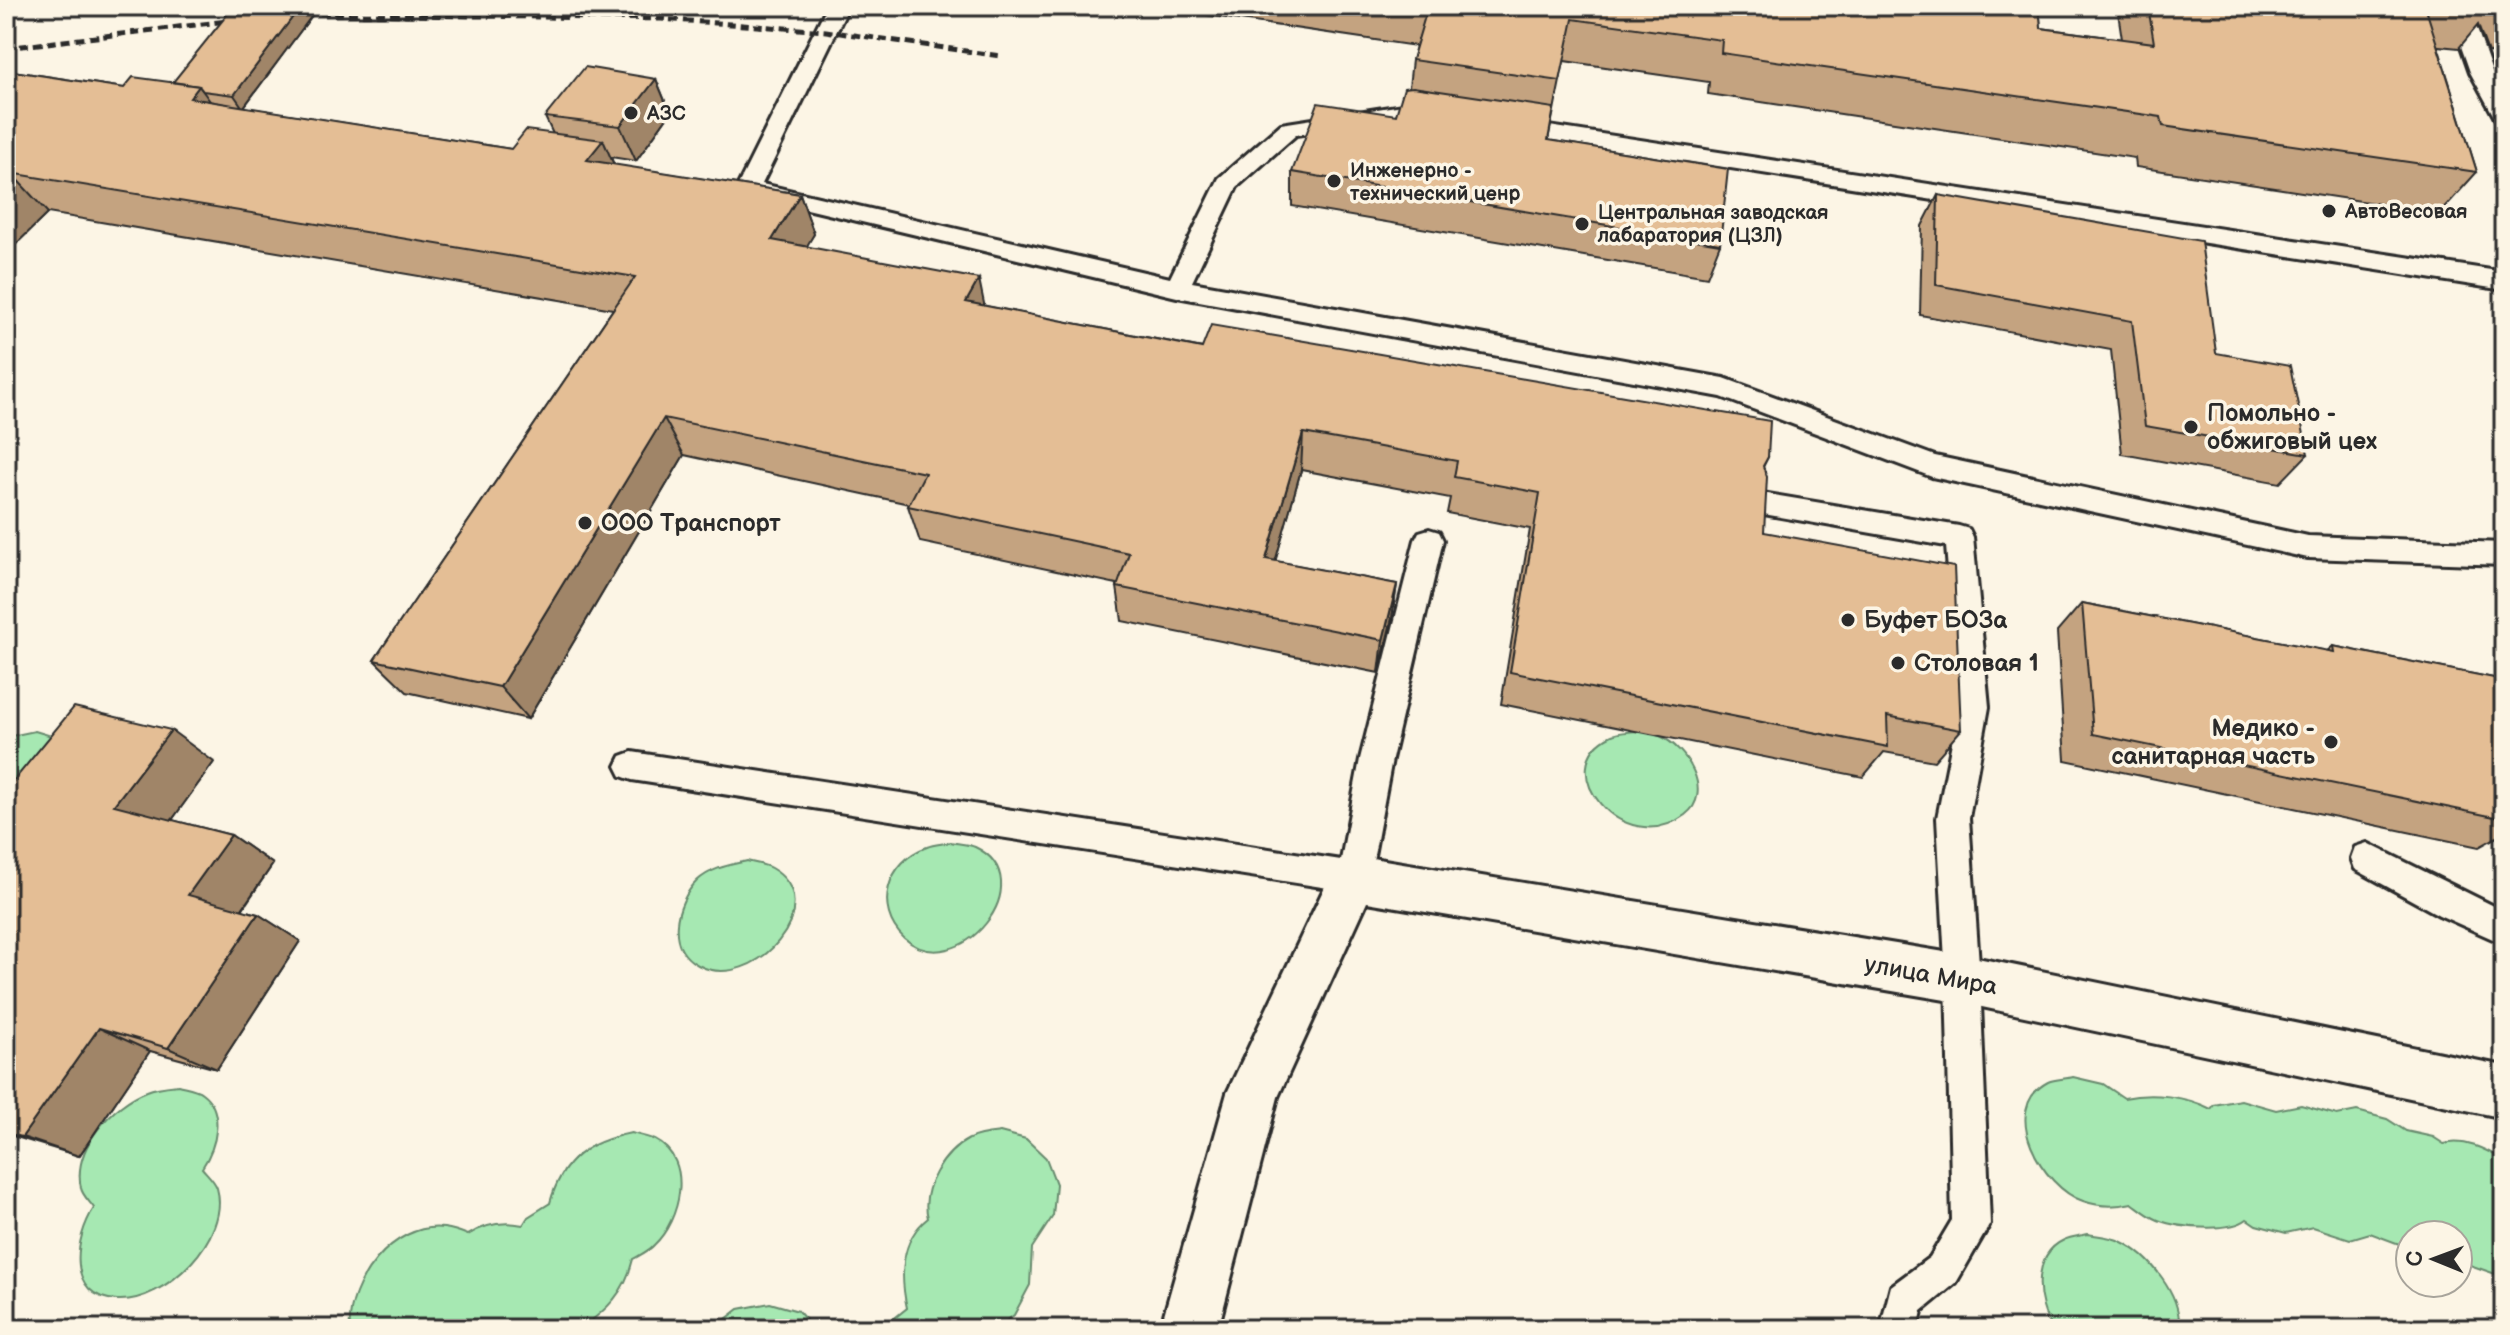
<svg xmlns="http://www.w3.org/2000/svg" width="2510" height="1335" font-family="'Balsamiq Sans',sans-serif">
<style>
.green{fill:#a6e8b2;stroke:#688a6e;stroke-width:2}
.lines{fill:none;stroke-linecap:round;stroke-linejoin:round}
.service-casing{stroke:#2b2b2b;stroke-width:6}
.secondary-casing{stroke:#2b2b2b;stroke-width:6}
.service{fill:#fcf5e5;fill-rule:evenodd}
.secondary{fill:#fcf5e5;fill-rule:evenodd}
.rail{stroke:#2b2b2b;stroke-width:5;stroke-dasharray:9 5;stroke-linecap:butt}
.wall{fill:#c4a380;stroke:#2b2b2b;stroke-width:2}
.shaded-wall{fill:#a08568;stroke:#2b2b2b;stroke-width:2}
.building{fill:#e4be95;stroke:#2b2b2b;stroke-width:2}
.poi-dot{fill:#2b2b2b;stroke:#fcf5e5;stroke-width:3}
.labels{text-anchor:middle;stroke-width:7;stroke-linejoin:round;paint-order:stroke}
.far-poi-label{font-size:20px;font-weight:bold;fill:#2b2b2b;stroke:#fcf5e5;text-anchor:start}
.poi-label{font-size:24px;font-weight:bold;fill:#2b2b2b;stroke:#fcf5e5;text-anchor:start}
.street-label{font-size:24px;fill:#2b2b2b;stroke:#fcf5e5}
</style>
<rect width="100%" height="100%" fill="#fcf5e5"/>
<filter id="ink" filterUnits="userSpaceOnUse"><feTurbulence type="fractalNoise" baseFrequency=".0125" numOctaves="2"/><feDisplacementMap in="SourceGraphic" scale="16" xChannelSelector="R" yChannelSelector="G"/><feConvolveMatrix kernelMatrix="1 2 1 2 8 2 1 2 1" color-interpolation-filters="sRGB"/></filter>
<g filter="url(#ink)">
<!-- green -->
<g class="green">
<path d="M35 731 55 737 6 825V737Z"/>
<path d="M1636 731C1643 732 1653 733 1660 736 1686 747 1715 793 1685 815 1623 861 1546 766 1612 735 1618 732 1628 732 1636 731Z"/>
<path d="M951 842C958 844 968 844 975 847 1045 880 958 987 904 938 873 909 887 861 927 847 934 844 943 844 951 842Z"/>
<path d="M747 861C754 863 764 864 771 868 833 903 754 995 698 965 665 948 675 903 697 881 711 868 729 865 747 861Z"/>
<path d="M2073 1077 2103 1084 2124 1098C2151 1092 2187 1096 2211 1109L2214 1105 2241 1100 2276 1110 2301 1105 2337 1115 2357 1111 2387 1119 2406 1131 2433 1137 2444 1144C2465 1138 2486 1150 2504 1160V1277L2470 1265 2458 1267V1235H2410V1248L2370 1233 2350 1239 2313 1227 2286 1233 2256 1225 2247 1219C2229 1233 2173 1228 2154 1218 2146 1214 2139 1208 2132 1203 2115 1207 2100 1207 2083 1201 2043 1188 1997 1109 2048 1082 2055 1079 2066 1079 2073 1077Z"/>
<path d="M178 1085C185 1087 196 1088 202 1093 226 1111 216 1147 202 1168 207 1174 215 1181 217 1188 231 1237 166 1303 117 1300 66 1297 74 1239 94 1208 90 1202 82 1195 81 1188 72 1148 113 1104 147 1091 156 1087 168 1086 178 1085Z"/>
<path d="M1000 1132 1026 1139 1046 1158 1056 1184 1053 1216 1032 1248 1030 1285 1014 1315 996 1329H881L907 1308C900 1277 900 1240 928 1218 920 1188 944 1152 969 1139 978 1134 990 1133 1000 1132Z"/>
<path d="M631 1133C639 1135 648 1137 655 1140 695 1160 680 1221 654 1245 649 1251 640 1255 633 1259 625 1293 607 1310 580 1329H350C346 1284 394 1221 444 1228 452 1229 461 1232 468 1235 485 1224 504 1221 523 1225L528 1217 550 1203C562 1159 587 1142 631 1133Z"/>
<path d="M2088 1234C2098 1236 2111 1237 2120 1241 2150 1255 2182 1295 2179 1329H2053C2036 1304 2031 1255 2064 1240 2071 1236 2081 1236 2088 1234Z"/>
<path d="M770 1303 798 1311 814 1329H713L739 1309Z"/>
</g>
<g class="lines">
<defs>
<g id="service">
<path d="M827 6H849L762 184 1170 278 1219 178 1281 124 1409 104 1443 110 1446 115 1443 120 1435 122 1409 118 1296 135 1237 187 1192 282 1724 378 1935 456 2308 536 2504 543V565L2308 558 1932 477 1721 397 1177 297 765 199 755 193H741L737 187Z"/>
<path d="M2447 6H2469L2492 72 2504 94V122L2496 120 2470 72Z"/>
<path d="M1510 120 2504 272V290L1502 132 1499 127 1502 122Z"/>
<path d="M1762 493 1959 526 1969 529 1973 537 1989 707 1969 818 1980 979 1990 1224 1956 1283 1922 1311 1918 1329H1880L1891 1286 1930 1257 1952 1220 1946 979 1937 818 1959 707 1946 546 1752 512 1748 504 1752 496Z"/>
<path d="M1429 529 1439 532 1443 540 1392 759 1370 877 1366 888 1354 892 632 780 621 776 616 766 621 756 632 752 1341 860 1360 759 1415 540 1419 532Z"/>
<path d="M2367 843 2504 911V944L2439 915 2355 869 2351 858 2355 847Z"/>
</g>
<path id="secondary" d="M1354 855 1963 955 2504 1066V1118L1963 1003 1367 902 1278 1097 1218 1329H1160L1227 1093 1337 861Z"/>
</defs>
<!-- service casing -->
<use href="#service" class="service-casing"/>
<!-- secondary casing -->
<use href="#secondary" class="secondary-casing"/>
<!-- service -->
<use href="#service" class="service"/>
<!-- secondary -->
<use href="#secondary" class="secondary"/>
<!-- rail -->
<g class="rail">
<path d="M292 13 661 19 826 31 1001 56"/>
<path d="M6 48 244 19"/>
</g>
</g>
<!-- wall -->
<g class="wall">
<path d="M319 6 244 107 511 149 553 134 545 117 656 79 670 113 636 161 611 157 614 165 800 194 814 234 806 246 985 306 1768 457 1763 467 1764 532 1961 730 1934 761 1884 752 1863 777 1501 704 1530 529 1447 513 1450 498 1301 470 1275 561 1397 584 1392 618 1379 673 1122 621 1117 587V584L920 542 908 506 909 504 684 455 528 719 407 692 374 660 613 309 48 213 6 254V70L124 88 173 82Z"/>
<path d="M1145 6H2039L2041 28 2122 39 2117 6H2504V54L2488 52 2478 25 2459 48 2438 46 2477 172 2440 213 2136 167 2135 158 1708 94 1709 82 1564 61 1548 140 1720 244 1707 277 1292 206V172L1396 115 1409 87 1412 60 1416 46Z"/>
<path d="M1938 195 2216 353 2308 454 2280 483 2122 454 2111 350 1920 315 1922 226Z"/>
<path d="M2082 603 2327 651 2333 646 2504 680V833L2479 847 2065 760 2057 632Z"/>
<path d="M214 762 172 820 231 835 273 864 242 910 258 914 300 941 217 1069 150 1051 79 1156 6 1134V790Z"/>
</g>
<!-- shaded-wall -->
<g class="shaded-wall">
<path d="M301 6H319L243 108 234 95Z"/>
<path d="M656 79 670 113 636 161 620 126Z"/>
<path d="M199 86 229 127 190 98Z"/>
<path d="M603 140 621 181 587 160Z"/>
<path d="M11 173 48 213 6 254V178Z"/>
<path d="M800 194 814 234 787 280 772 240Z"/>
<path d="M979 279 987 318 966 302Z"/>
<path d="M664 418 684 455 528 719 500 687Z"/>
<path d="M1303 433 1301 470 1266 594V559Z"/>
<path d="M1397 584 1392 618 1379 673 1383 640Z"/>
<path d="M171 730 214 762 161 835 114 805Z"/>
<path d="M231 835 273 864 233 922 188 895Z"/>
<path d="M258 914 300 941 217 1069 168 1048Z"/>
<path d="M99 1028 150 1051 79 1156 22 1137Z"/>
</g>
<!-- building -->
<g class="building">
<path d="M234 6H301L234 95 203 91 199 86 173 82Z"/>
<path d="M1428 6H2039L2041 28 2154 43 2148 6H2425L2477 172 2163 126 2161 117 1721 53 1722 40 1573 19 1560 81 1412 60Z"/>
<path d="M585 67 656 79 620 126 545 117Z"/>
<path d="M6 70 124 88 133 77 199 86 190 98 511 149 526 130 603 140 587 160 800 194 772 240 979 279 966 302 1202 348 1211 325 1770 421 1768 457 1763 466 1767 477 1764 532 1954 567 1961 730 1887 716 1888 747 1510 672 1540 493 1454 477 1457 461 1303 433 1266 559 1397 584 1383 640 1117 587 1129 553 908 506 925 473 664 418 500 687 374 660 635 277 11 173 6 178Z"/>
<path d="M1413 87 1554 108 1548 140 1728 169 1720 244 1292 172 1318 103 1396 115 1404 88Z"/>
<path d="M1938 195 2201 241 2216 353 2290 366 2308 454 2145 426 2132 321 1936 285Z"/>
<path d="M2082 603 2334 652 2333 646 2504 680V819L2093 734Z"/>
<path d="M74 707 171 730 114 805 231 835 188 895 258 914 168 1048 99 1028 22 1137 6 1133V790Z"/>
</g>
</g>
<!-- markers -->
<g class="poi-dot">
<circle cx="631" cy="113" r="8"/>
<circle cx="1334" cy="181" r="8"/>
<circle cx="2329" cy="211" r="8"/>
<circle cx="1582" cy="224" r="8"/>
<circle cx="2191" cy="427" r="8"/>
<circle cx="585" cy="523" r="8"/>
<circle cx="1848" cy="620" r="8"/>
<circle cx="1898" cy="663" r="8"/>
<circle cx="2331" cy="742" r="8"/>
</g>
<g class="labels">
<!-- far-poi labels -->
<g class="far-poi-label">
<text x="647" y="120">АЗС</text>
<text x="1350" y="177">Инженерно -<tspan x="1350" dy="23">технический ценр</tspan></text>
<text x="2345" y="218">АвтоВесовая</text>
<text x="1598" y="219">Центральная заводская<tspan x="1598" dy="23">лабаратория (ЦЗЛ)</tspan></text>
</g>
<!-- poi labels -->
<g class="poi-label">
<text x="2207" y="421">Помольно -<tspan x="2207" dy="28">обжиговый цех</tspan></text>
<text x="601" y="531">ООО Транспорт</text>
<text x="1864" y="628">Буфет БОЗа</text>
<text x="1914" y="671">Столовая 1</text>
<text x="2315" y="736" text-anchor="end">Медико -<tspan x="2315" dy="28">санитарная часть</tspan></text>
</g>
<!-- street labels -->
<g class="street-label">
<text transform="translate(1931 975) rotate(10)" y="8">улица Мира</text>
</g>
</g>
<!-- margin -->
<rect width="2510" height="1335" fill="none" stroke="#fcf5e5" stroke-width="32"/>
<rect x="16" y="16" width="2478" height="1303" fill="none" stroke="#2b2b2b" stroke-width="3" filter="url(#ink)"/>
<!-- north arrow -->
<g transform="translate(2434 1259) rotate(271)"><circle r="38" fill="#fcf5e5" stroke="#a8a49b" stroke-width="2"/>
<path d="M0-6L14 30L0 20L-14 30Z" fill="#2b2b2b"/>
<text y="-12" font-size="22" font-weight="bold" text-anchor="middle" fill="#2b2b2b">С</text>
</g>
</svg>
